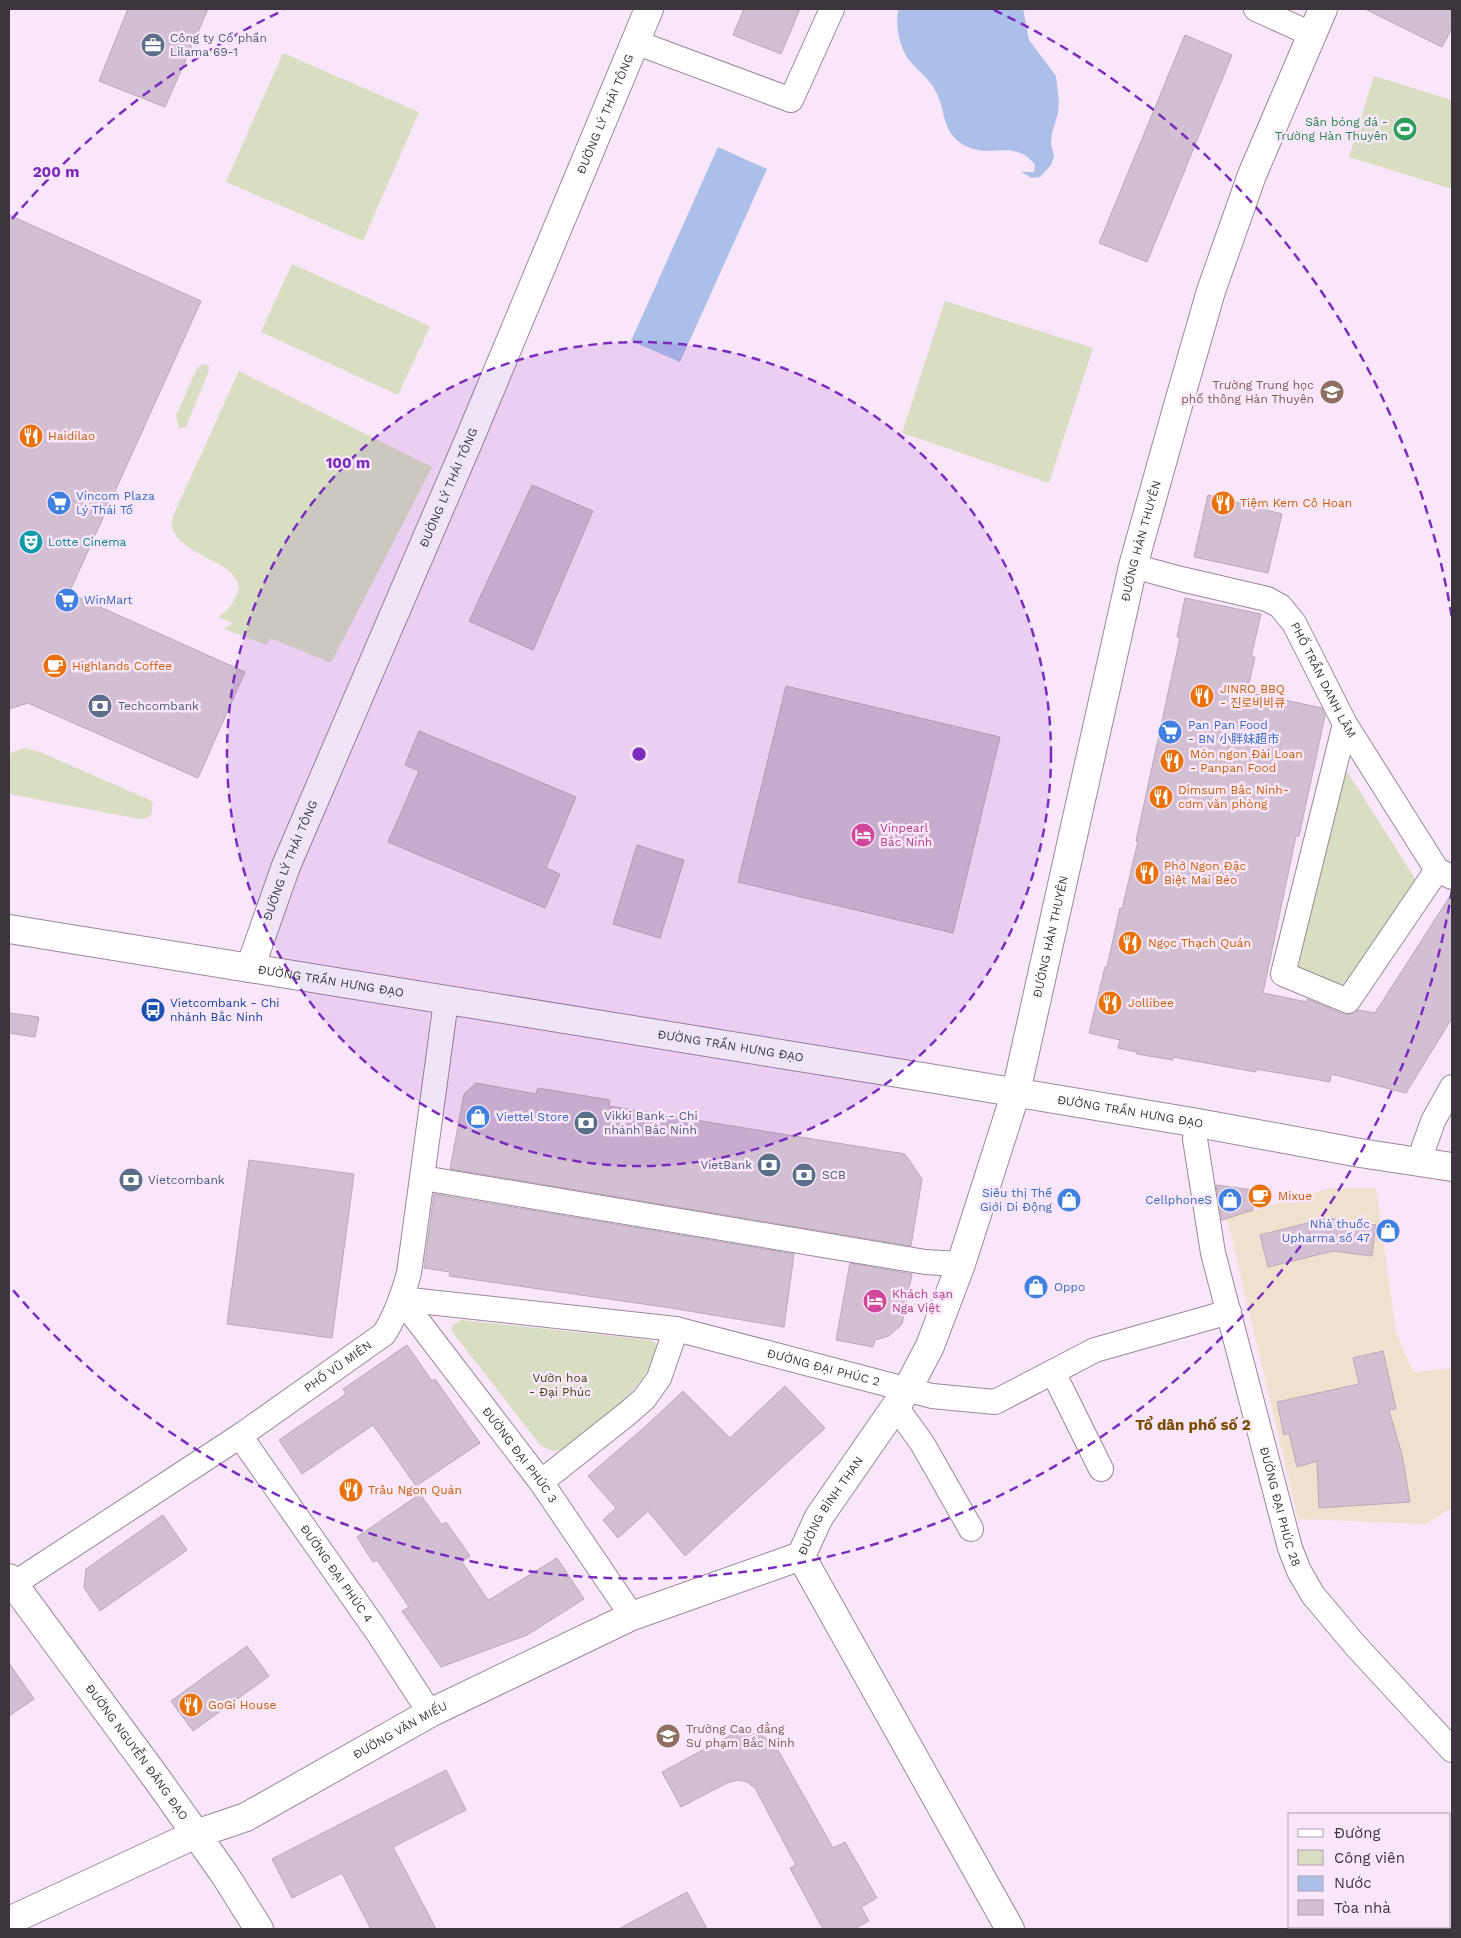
<svg xmlns="http://www.w3.org/2000/svg" width="1461" height="1938" font-family="'Work Sans','Noto Sans SC','Noto Sans KR',sans-serif">
<style>
.industrial{fill:#efe1ce}
.green{fill:#d7dec1}
.water{fill:#abbfe9}
.building{fill:#d3bfd2;stroke:#baa7b9}
.lines{fill:none;stroke-linecap:round;stroke-linejoin:round}
.street-casing{stroke:#9b889a;stroke-width:26}
.secondary-casing{stroke:#9b889a;stroke-width:30}
.primary-casing{stroke:#9b889a;stroke-width:30}
.street{stroke:#fff;stroke-width:24}
.secondary{stroke:#fff;stroke-width:28}
.primary{stroke:#fff;stroke-width:28}
.ring{fill:none;stroke:#7b2cbf;stroke-width:2.5;stroke-dasharray:9 6}
.labels{text-anchor:middle;stroke-width:5;stroke-linejoin:round;paint-order:stroke}
.service-label{font-size:12px;fill:#4e5e75;stroke:#fae6fa;text-anchor:start}
.street-label{font-size:12px;fill:#3d353d;stroke:#fae6fa}
.leisure-label{font-size:12px;fill:#27864d;stroke:#fae6fa;text-anchor:end}
.education-label{font-size:12px;fill:#785e54;stroke:#fae6fa;text-anchor:end}
.food-label{font-size:12px;fill:#c56008;stroke:#fae6fa;text-anchor:start}
.shop-label{font-size:12px;fill:#366cbe;stroke:#fae6fa;text-anchor:start}
.culture-label{font-size:12px;fill:#0d838f;stroke:#fae6fa;text-anchor:start}
.hotel-label{font-size:12px;fill:#b23c85;stroke:#fae6fa;text-anchor:start}
.transit-label{font-size:12px;fill:#164399;stroke:#fae6fa;text-anchor:start}
.park-label{font-size:12px;fill:#3d4611;stroke:#fae6fa}
.quarter-label{font-size:15px;font-weight:bold;fill:#7a4c00;stroke:#fae6fa}
.centre{fill:#7b2cbf;stroke:#fae6fa;stroke-width:2.5}
.ring-label{font-size:15px;text-anchor:middle;font-weight:bold;fill:#7b2cbf;stroke:#fae6fa;stroke-width:5;stroke-linejoin:round;paint-order:stroke}
</style>
<rect width="100%" height="100%" fill="#fae6fa"/>
<!-- industrial -->
<path class="industrial" d="M1331 1188H1376L1396 1332 1413 1372 1452 1368V1508L1426 1524 1298 1519 1227 1218Z"/>
<!-- green -->
<g class="green">
<path d="M283 53 419 112 363 241 226 182Z"/>
<path d="M1374 76 1452 100V189L1349 157Z"/>
<path d="M292 264 430 326 398 395 261 332Z"/>
<path d="M945 301 1093 348 1049 483 902 433Z"/>
<path d="M203 364 209 366V370L186 427 179 428 176 416 197 368Z"/>
<path d="M239 371 432 467 331 663 270 638 267 645 224 629 233 623 218 617C226 612 232 605 236 597 255 559 162 558 173 516Z"/>
<path d="M24 748 40 752 150 800 153 804 151 815 147 818 139 819 9 794V754Z"/>
<path d="M1343 765 1417 882 1344 990 1298 968Z"/>
<path d="M461 1320 651 1340 656 1343 658 1348C640 1396 602 1419 563 1450L553 1451 541 1446 454 1334 451 1329 454 1324Z"/>
</g>
<!-- water -->
<g class="water">
<path d="M899 9H1023L1029 40 1056 76 1059 102 1058 113 1052 133 1051 144 1054 156 1051 165 1040 177 1032 178 1021 172H1034L1035 165C1016 139 992 158 968 147 941 135 947 113 936 92 930 79 918 71 909 60 900 49 894 22 899 9Z"/>
<path d="M718 147 767 169 680 362 631 341Z"/>
</g>
<!-- building -->
<g class="building">
<path d="M128 9H208L165 107 99 81Z"/>
<path d="M744 9H800L781 54 733 35Z"/>
<path d="M1365 9H1452V28L1442 47Z"/>
<path d="M1185 35 1232 55 1147 262 1099 243Z"/>
<path d="M9 215 201 301 69 593 245 672 198 778 28 703 9 709Z"/>
<path d="M532 485 593 511 533 650 469 621Z"/>
<path d="M1208 495 1282 514 1268 573 1194 557Z"/>
<path d="M1185 598 1261 614 1251 657H1255L1247 692 1322 708 1325 716 1299 836H1296L1263 993 1307 1002V999L1343 1014 1349 1015 1358 1010 1375 1013 1452 893V1018L1406 1093 1331 1074 1330 1082 1256 1069V1072L1239 1069 1173 1057V1060L1137 1054V1052L1118 1048 1120 1040 1089 1033 1105 967H1107L1120 908 1122 909 1138 841H1136L1180 638 1177 637Z"/>
<path d="M786 686 1000 737 953 933 738 882Z"/>
<path d="M419 731 576 797 546 868 560 874 545 908 388 842 419 771 405 765Z"/>
<path d="M637 845 684 860 660 938 613 924Z"/>
<path d="M9 1013 39 1017 35 1037 9 1033Z"/>
<path d="M476 1083 536 1094 538 1088 610 1100 609 1106 905 1154 922 1179 911 1246 450 1169 464 1094Z"/>
<path d="M249 1160 354 1174 332 1338 227 1324Z"/>
<path d="M1216 1185 1254 1190 1253 1210 1222 1220Z"/>
<path d="M434 1194 794 1254 784 1327 671 1308 449 1276 450 1272 424 1268Z"/>
<path d="M1327 1218 1376 1225 1372 1256 1333 1251 1268 1267 1260 1235Z"/>
<path d="M850 1263 912 1274 902 1324 889 1336 875 1340 873 1347 836 1340Z"/>
<path d="M407 1345 432 1381 435 1379 480 1443 416 1486 373 1425 302 1474 279 1440 346 1394 343 1389Z"/>
<path d="M1383 1351 1396 1409 1389 1410 1402 1455 1410 1502 1319 1508 1317 1461 1297 1467 1289 1433 1284 1435 1277 1402 1359 1384 1353 1358Z"/>
<path d="M785 1386 825 1428 685 1556 648 1511 618 1538 603 1520 616 1508 588 1476 646 1426 683 1391 730 1438Z"/>
<path d="M420 1494 442 1525 446 1522 470 1556 462 1562 488 1600H489L557 1558 584 1599 527 1635 441 1667 402 1611 409 1607 377 1560 373 1562 357 1537Z"/>
<path d="M163 1515 187 1550 100 1611 84 1588 86 1569Z"/>
<path d="M247 1646 269 1676 193 1731 171 1701Z"/>
<path d="M9 1663 34 1699 9 1716Z"/>
<path d="M745 1732 763 1736 774 1743 833 1848 845 1842 877 1898 861 1907 869 1921 854 1929H823L790 1868 796 1865 755 1788 747 1782 738 1780 727 1783 681 1807 662 1772 729 1736Z"/>
<path d="M446 1770 466 1810 393 1847 436 1929H371L342 1873 292 1898 272 1859Z"/>
<path d="M687 1892 707 1929H619Z"/>
</g>
<g class="lines">
<defs>
<g id="street">
<path d="M1256 9 1311 34"/>
<path d="M635 42 791 100 832 9"/>
<path id="s1" d="M1133 566 1181 579 1267 599 1280 606 1294 623 1345 724 1437 870 1452 877"/>
<path d="M1345 724 1283 974 1348 1001 1437 870"/>
<path id="s2" d="M1198 1123 1195 1139 1213 1253 1290 1548 1299 1571 1313 1595 1355 1645 1452 1750"/>
<path d="M1419 1161 1433 1121 1452 1087"/>
<path d="M423 1178 925 1262 961 1264"/>
<path id="s3" d="M401 1299 676 1329 932 1396 995 1402 1095 1350 1229 1312"/>
<path id="s4" d="M401 1299 541 1482 632 1616"/>
<path d="M1053 1372 1101 1469"/>
<path d="M896 1407 922 1443 971 1529"/>
<path id="s5" d="M240 1436 376 1630 430 1713"/>
<path d="M541 1482 628 1413 644 1399 659 1378 676 1329"/>
<path id="s6" d="M9 1587 240 1436 384 1334C396 1315 403 1295 409 1273L446 1001"/>
</g>
<g id="secondary">
<path id="s7" d="M250 968 286 866 469 440 649 9"/>
<path id="s8" d="M9 1578 157 1779 225 1875 259 1929"/>
<path id="s9" d="M9 1921 196 1834 246 1817 430 1713 632 1616 801 1556"/>
<path id="s10" d="M1010 1929 801 1556 819 1517 907 1390 930 1346 961 1264 1016 1092 1133 566 1177 409 1211 291 1252 175 1323 9"/>
</g>
<g id="primary">
<path id="s11" d="M9 929 929 1078 1198 1123 1360 1153 1452 1167"/>
</g>
</defs>
<!-- street casing -->
<use href="#street" class="street-casing"/>
<!-- secondary casing -->
<use href="#secondary" class="secondary-casing"/>
<!-- primary casing -->
<use href="#primary" class="primary-casing"/>
<!-- street -->
<use href="#street" class="street"/>
<!-- secondary -->
<use href="#secondary" class="secondary"/>
<!-- primary -->
<use href="#primary" class="primary"/>
</g>
<!-- distance rings -->
<circle cx="639" cy="754" r="412" fill="#7b2cbf" fill-opacity=".12"/>
<g class="ring">
<circle cx="639" cy="754" r="412"/>
<path d="M1452 890A824 824 0 0 1 12 1289M12 219A824 824 0 0 1 284 10M994 10A824 824 0 0 1 1452 618"/>
</g>
<!-- icons -->
<defs>
<symbol id="office-disc" viewBox="-11 -11 22 22"><circle r="9.5" fill="#5c6f8a" stroke="#fae6fa"/><path d="M-6-3h4V-5.5h4V-3h4V5H-6ZM-1-4.5V-3h2v-1.5ZM-6 0V1H6V0Z" fill="#fff"/></symbol>
<symbol id="stadium-disc" viewBox="-11 -11 22 22"><circle r="9.5" fill="#2e9e5b" stroke="#fae6fa"/><path d="M0-5a6.5 5 0 1 0 0 10a6.5 5 0 1 0 0-10ZM-3.5-1.8h7v3.6h-7Z" fill="#fff"/></symbol>
<symbol id="school-disc" viewBox="-11 -11 22 22"><circle r="9.5" fill="#8d6e63" stroke="#fae6fa"/><path d="M0-5L7-2L0 1L-7-2ZM-4 1L0 2.5L4 1V4Q0 6-4 4Z" fill="#fff"/></symbol>
<symbol id="restaurant-disc" viewBox="-11 -11 22 22"><circle r="9.5" fill="#e8710a" stroke="#fae6fa"/><path d="M-5-6h1v4h1v-4h1v4h1v-4h1v5L-1.5 .5V6h-2V.5L-5-1ZM5-6V6H3V1.5H1.5Q1.5-4 5-6Z" fill="#fff"/></symbol>
<symbol id="supermarket-disc" viewBox="-11 -11 22 22"><circle r="9.5" fill="#3f7fe0" stroke="#fae6fa"/><path d="M-6-5.5h2.5l.6 2H6L4.5 2H-2.5L-4.4-4H-6ZM-1.5 3.2a1.3 1.3 0 1 0 .1 0ZM3 3.2a1.3 1.3 0 1 0 .1 0Z" fill="#fff"/></symbol>
<symbol id="theatre-disc" viewBox="-11 -11 22 22"><circle r="9.5" fill="#0f9aa8" stroke="#fae6fa"/><path d="M-5-5.5Q0-4 5-5.5V0Q5 5 0 6Q-5 5-5 0ZM-3.3-2.5H-1v1.5H-3.3ZM1-2.5H3.3v1.5H1ZM-2.8 1Q0 5.5 2.8 1Z" fill="#fff"/></symbol>
<symbol id="cafe-disc" viewBox="-11 -11 22 22"><circle r="9.5" fill="#e8710a" stroke="#fae6fa"/><path d="M-5.5-4.5H6V0H3Q3 3.5 0 3.5H-2.5Q-5.5 3.5-5.5 0ZM3-3.2v2h1.7v-2ZM-6 4.5H4V6H-6Z" fill="#fff"/></symbol>
<symbol id="bank-disc" viewBox="-11 -11 22 22"><circle r="9.5" fill="#5c6f8a" stroke="#fae6fa"/><path d="M-6-4H6V4H-6ZM0-2.3a2.3 2.3 0 1 0 0 4.6a2.3 2.3 0 1 0 0-4.6Z" fill="#fff"/></symbol>
<symbol id="hotel-disc" viewBox="-11 -11 22 22"><circle r="9.5" fill="#d1479c" stroke="#fae6fa"/><path d="M-6-4.5h1.5V1H6V5H4.5V3h-9V5H-6ZM-4 0a1.8 1.8 0 1 1 3.6 0ZM.5 0V-2.5h3Q6-2.5 6 0Z" fill="#fff"/></symbol>
<symbol id="bus-disc" viewBox="-11 -11 22 22"><circle r="9.5" fill="#1a4fb4" stroke="#fae6fa"/><path d="M-5-6H5V4H4V6H2V4H-2V6H-4V4H-5ZM-3.5-4V0h7V-4ZM-3.5 1.2v1.5H-2V1.2ZM2 1.2v1.5H3.5V1.2Z" fill="#fff"/></symbol>
<symbol id="shop-disc" viewBox="-11 -11 22 22"><circle r="9.5" fill="#3f7fe0" stroke="#fae6fa"/><path d="M-5-2.5h2.3a2.7 3.5 0 0 1 5.4 0H5L5.5 6h-11ZM-1.5-2.5h3a1.5 2.3 0 0 0-3 0Z" fill="#fff"/></symbol>
<symbol id="university-disc" viewBox="-11 -11 22 22"><circle r="9.5" fill="#8d6e63" stroke="#fae6fa"/><path d="M0-5L7-2L0 1L-7-2ZM-4 1L0 2.5L4 1V4Q0 6-4 4Z" fill="#fff"/></symbol>
</defs>
<g fill-rule="evenodd">
<use href="#office-disc" x="139" y="31" width="28" height="28"/>
<use href="#stadium-disc" x="1391" y="115" width="28" height="28"/>
<use href="#school-disc" x="1318" y="378" width="28" height="28"/>
<use href="#restaurant-disc" x="17" y="422" width="28" height="28"/>
<use href="#supermarket-disc" x="45" y="489" width="28" height="28"/>
<use href="#restaurant-disc" x="1209" y="489" width="28" height="28"/>
<use href="#theatre-disc" x="17" y="528" width="28" height="28"/>
<use href="#supermarket-disc" x="53" y="586" width="28" height="28"/>
<use href="#cafe-disc" x="41" y="652" width="28" height="28"/>
<use href="#restaurant-disc" x="1188" y="682" width="28" height="28"/>
<use href="#bank-disc" x="86" y="692" width="28" height="28"/>
<use href="#supermarket-disc" x="1156" y="718" width="28" height="28"/>
<use href="#restaurant-disc" x="1158" y="747" width="28" height="28"/>
<use href="#restaurant-disc" x="1147" y="783" width="28" height="28"/>
<use href="#hotel-disc" x="849" y="821" width="28" height="28"/>
<use href="#restaurant-disc" x="1133" y="859" width="28" height="28"/>
<use href="#restaurant-disc" x="1116" y="929" width="28" height="28"/>
<use href="#restaurant-disc" x="1096" y="989" width="28" height="28"/>
<use href="#bus-disc" x="139" y="996" width="28" height="28"/>
<use href="#shop-disc" x="464" y="1103" width="28" height="28"/>
<use href="#bank-disc" x="572" y="1109" width="28" height="28"/>
<use href="#bank-disc" x="755" y="1151" width="28" height="28"/>
<use href="#bank-disc" x="790" y="1161" width="28" height="28"/>
<use href="#bank-disc" x="117" y="1166" width="28" height="28"/>
<use href="#cafe-disc" x="1246" y="1182" width="28" height="28"/>
<use href="#shop-disc" x="1055" y="1186" width="28" height="28"/>
<use href="#shop-disc" x="1216" y="1186" width="28" height="28"/>
<use href="#shop-disc" x="1374" y="1217" width="28" height="28"/>
<use href="#shop-disc" x="1022" y="1273" width="28" height="28"/>
<use href="#hotel-disc" x="861" y="1287" width="28" height="28"/>
<use href="#restaurant-disc" x="337" y="1476" width="28" height="28"/>
<use href="#restaurant-disc" x="177" y="1691" width="28" height="28"/>
<use href="#university-disc" x="654" y="1722" width="28" height="28"/>
</g>
<g class="labels">
<!-- service labels -->
<g class="service-label">
<text x="170" y="42">Công ty Cổ phần<tspan x="170" dy="14">Lilama 69-1</tspan></text>
<text x="118" y="710">Techcombank</text>
<text x="604" y="1120">Vikki Bank - Chi<tspan x="604" dy="14">nhánh Bắc Ninh</tspan></text>
<text x="752" y="1169" text-anchor="end">VietBank</text>
<text x="822" y="1179">SCB</text>
<text x="148" y="1184">Vietcombank</text>
</g>
<!-- street labels -->
<g class="street-label">
<text dy="4" stroke="none"><textPath href="#s7" startOffset="925">ĐƯỜNG LÝ THÁI TÔNG</textPath></text>
<text dy="4" stroke="none"><textPath href="#s7" startOffset="520">ĐƯỜNG LÝ THÁI TÔNG</textPath></text>
<text dy="4" stroke="none"><textPath href="#s10" startOffset="1508">ĐƯỜNG HÀN THUYÊN</textPath></text>
<text dy="4" stroke="none"><textPath href="#s1" startOffset="239">PHỐ TRẦN DANH LÃM</textPath></text>
<text dy="4" stroke="none"><textPath href="#s7" startOffset="115">ĐƯỜNG LÝ THÁI TÔNG</textPath></text>
<text dy="4" stroke="none"><textPath href="#s10" startOffset="1102">ĐƯỜNG HÀN THUYÊN</textPath></text>
<text dy="4" stroke="none"><textPath href="#s11" startOffset="326">ĐƯỜNG TRẦN HƯNG ĐẠO</textPath></text>
<text dy="4" stroke="none"><textPath href="#s11" startOffset="731">ĐƯỜNG TRẦN HƯNG ĐẠO</textPath></text>
<text dy="4" stroke="none"><textPath href="#s11" startOffset="1136">ĐƯỜNG TRẦN HƯNG ĐẠO</textPath></text>
<text dy="4" stroke="none"><textPath href="#s6" startOffset="396">PHỐ VŨ MIÊN</textPath></text>
<text dy="4" stroke="none"><textPath href="#s3" startOffset="429">ĐƯỜNG ĐẠI PHÚC 2</textPath></text>
<text dy="4" stroke="none"><textPath href="#s4" startOffset="196">ĐƯỜNG ĐẠI PHÚC 3</textPath></text>
<text dy="4" stroke="none"><textPath href="#s10" startOffset="486">ĐƯỜNG BÌNH THAN</textPath></text>
<text dy="4" stroke="none"><textPath href="#s2" startOffset="394">ĐƯỜNG ĐẠI PHÚC 28</textPath></text>
<text dy="4" stroke="none"><textPath href="#s5" startOffset="168">ĐƯỜNG ĐẠI PHÚC 4</textPath></text>
<text dy="4" stroke="none"><textPath href="#s9" startOffset="436">ĐƯỜNG VĂN MIẾU</textPath></text>
<text dy="4" stroke="none"><textPath href="#s8" startOffset="216">ĐƯỜNG NGUYỄN ĐĂNG ĐẠO</textPath></text>
</g>
<!-- leisure labels -->
<g class="leisure-label">
<text x="1388" y="126">Sân bóng đá -<tspan x="1388" dy="14">Trường Hàn Thuyên</tspan></text>
</g>
<!-- education labels -->
<g class="education-label">
<text x="1314" y="389">Trường Trung học<tspan x="1314" dy="14">phổ thông Hàn Thuyên</tspan></text>
<text x="686" y="1733" text-anchor="start">Trường Cao đẳng<tspan x="686" dy="14">Sư phạm Bắc Ninh</tspan></text>
</g>
<!-- food labels -->
<g class="food-label">
<text x="48" y="440">Haidilao</text>
<text x="1240" y="507">Tiệm Kem Cô Hoan</text>
<text x="72" y="670">Highlands Coffee</text>
<text x="1220" y="693">JINRO BBQ<tspan x="1220" dy="14">- 진로비비큐</tspan></text>
<text x="1190" y="758">Món ngon Đài Loan<tspan x="1190" dy="14">- Panpan Food</tspan></text>
<text x="1178" y="794">Dimsum Bắc Ninh-<tspan x="1178" dy="14">cơm văn phòng</tspan></text>
<text x="1164" y="870">Phở Ngon Đặc<tspan x="1164" dy="14">Biệt Mai Béo</tspan></text>
<text x="1148" y="947">Ngọc Thạch Quán</text>
<text x="1128" y="1007">Jollibee</text>
<text x="1278" y="1200">Mixue</text>
<text x="368" y="1494">Trâu Ngon Quán</text>
<text x="208" y="1709">GoGi House</text>
</g>
<!-- shop labels -->
<g class="shop-label">
<text x="76" y="500">Vincom Plaza<tspan x="76" dy="14">Lý Thái Tổ</tspan></text>
<text x="84" y="604">WinMart</text>
<text x="1188" y="729">Pan Pan Food<tspan x="1188" dy="14">- BN 小胖妹超市</tspan></text>
<text x="496" y="1121">Viettel Store</text>
<text x="1052" y="1197" text-anchor="end">Siêu thị Thế<tspan x="1052" dy="14">Giới Di Động</tspan></text>
<text x="1212" y="1204" text-anchor="end">CellphoneS</text>
<text x="1370" y="1228" text-anchor="end">Nhà thuốc<tspan x="1370" dy="14">Upharma số 47</tspan></text>
<text x="1054" y="1291">Oppo</text>
</g>
<!-- culture labels -->
<g class="culture-label">
<text x="48" y="546">Lotte Cinema</text>
</g>
<!-- hotel labels -->
<g class="hotel-label">
<text x="880" y="832">Vinpearl<tspan x="880" dy="14">Bắc Ninh</tspan></text>
<text x="892" y="1298">Khách sạn<tspan x="892" dy="14">Nga Việt</tspan></text>
</g>
<!-- transit labels -->
<g class="transit-label">
<text x="170" y="1007">Vietcombank - Chi<tspan x="170" dy="14">nhánh Bắc Ninh</tspan></text>
</g>
<!-- park labels -->
<g class="park-label">
<text x="560" y="1382">Vườn hoa<tspan x="560" dy="14">- Đại Phúc</tspan></text>
</g>
<!-- quarter labels -->
<g class="quarter-label">
<text x="1193" y="1430">Tổ dân phố số 2</text>
</g>
</g>
<circle cx="639" cy="754" r="8" class="centre"/>
<g class="ring-label">
<text x="56" y="177">200 m</text>
<text x="348" y="468">100 m</text>
</g>
<!-- border -->
<rect width="1461" height="1938" fill="none" stroke="#3d353d" stroke-width="20"/>
<!-- legend -->
<rect x="1288" y="1813" width="162" height="115" fill="#fae6fa" stroke="#ae9fae"/>
<rect x="1298" y="1829" width="25" height="8" fill="#ffffff" stroke="#ae9fae"/>
<text x="1334" y="1838" font-size="15" fill="#3d353d">Đường</text>
<rect x="1298" y="1850" width="25" height="15" fill="#d7dec1" stroke="#ae9fae"/>
<text x="1334" y="1863" font-size="15" fill="#3d353d">Công viên</text>
<rect x="1298" y="1876" width="25" height="15" fill="#abbfe9" stroke="#ae9fae"/>
<text x="1334" y="1888" font-size="15" fill="#3d353d">Nước</text>
<rect x="1298" y="1900" width="25" height="15" fill="#d3bfd2" stroke="#ae9fae"/>
<text x="1334" y="1913" font-size="15" fill="#3d353d">Tòa nhà</text>
</svg>
